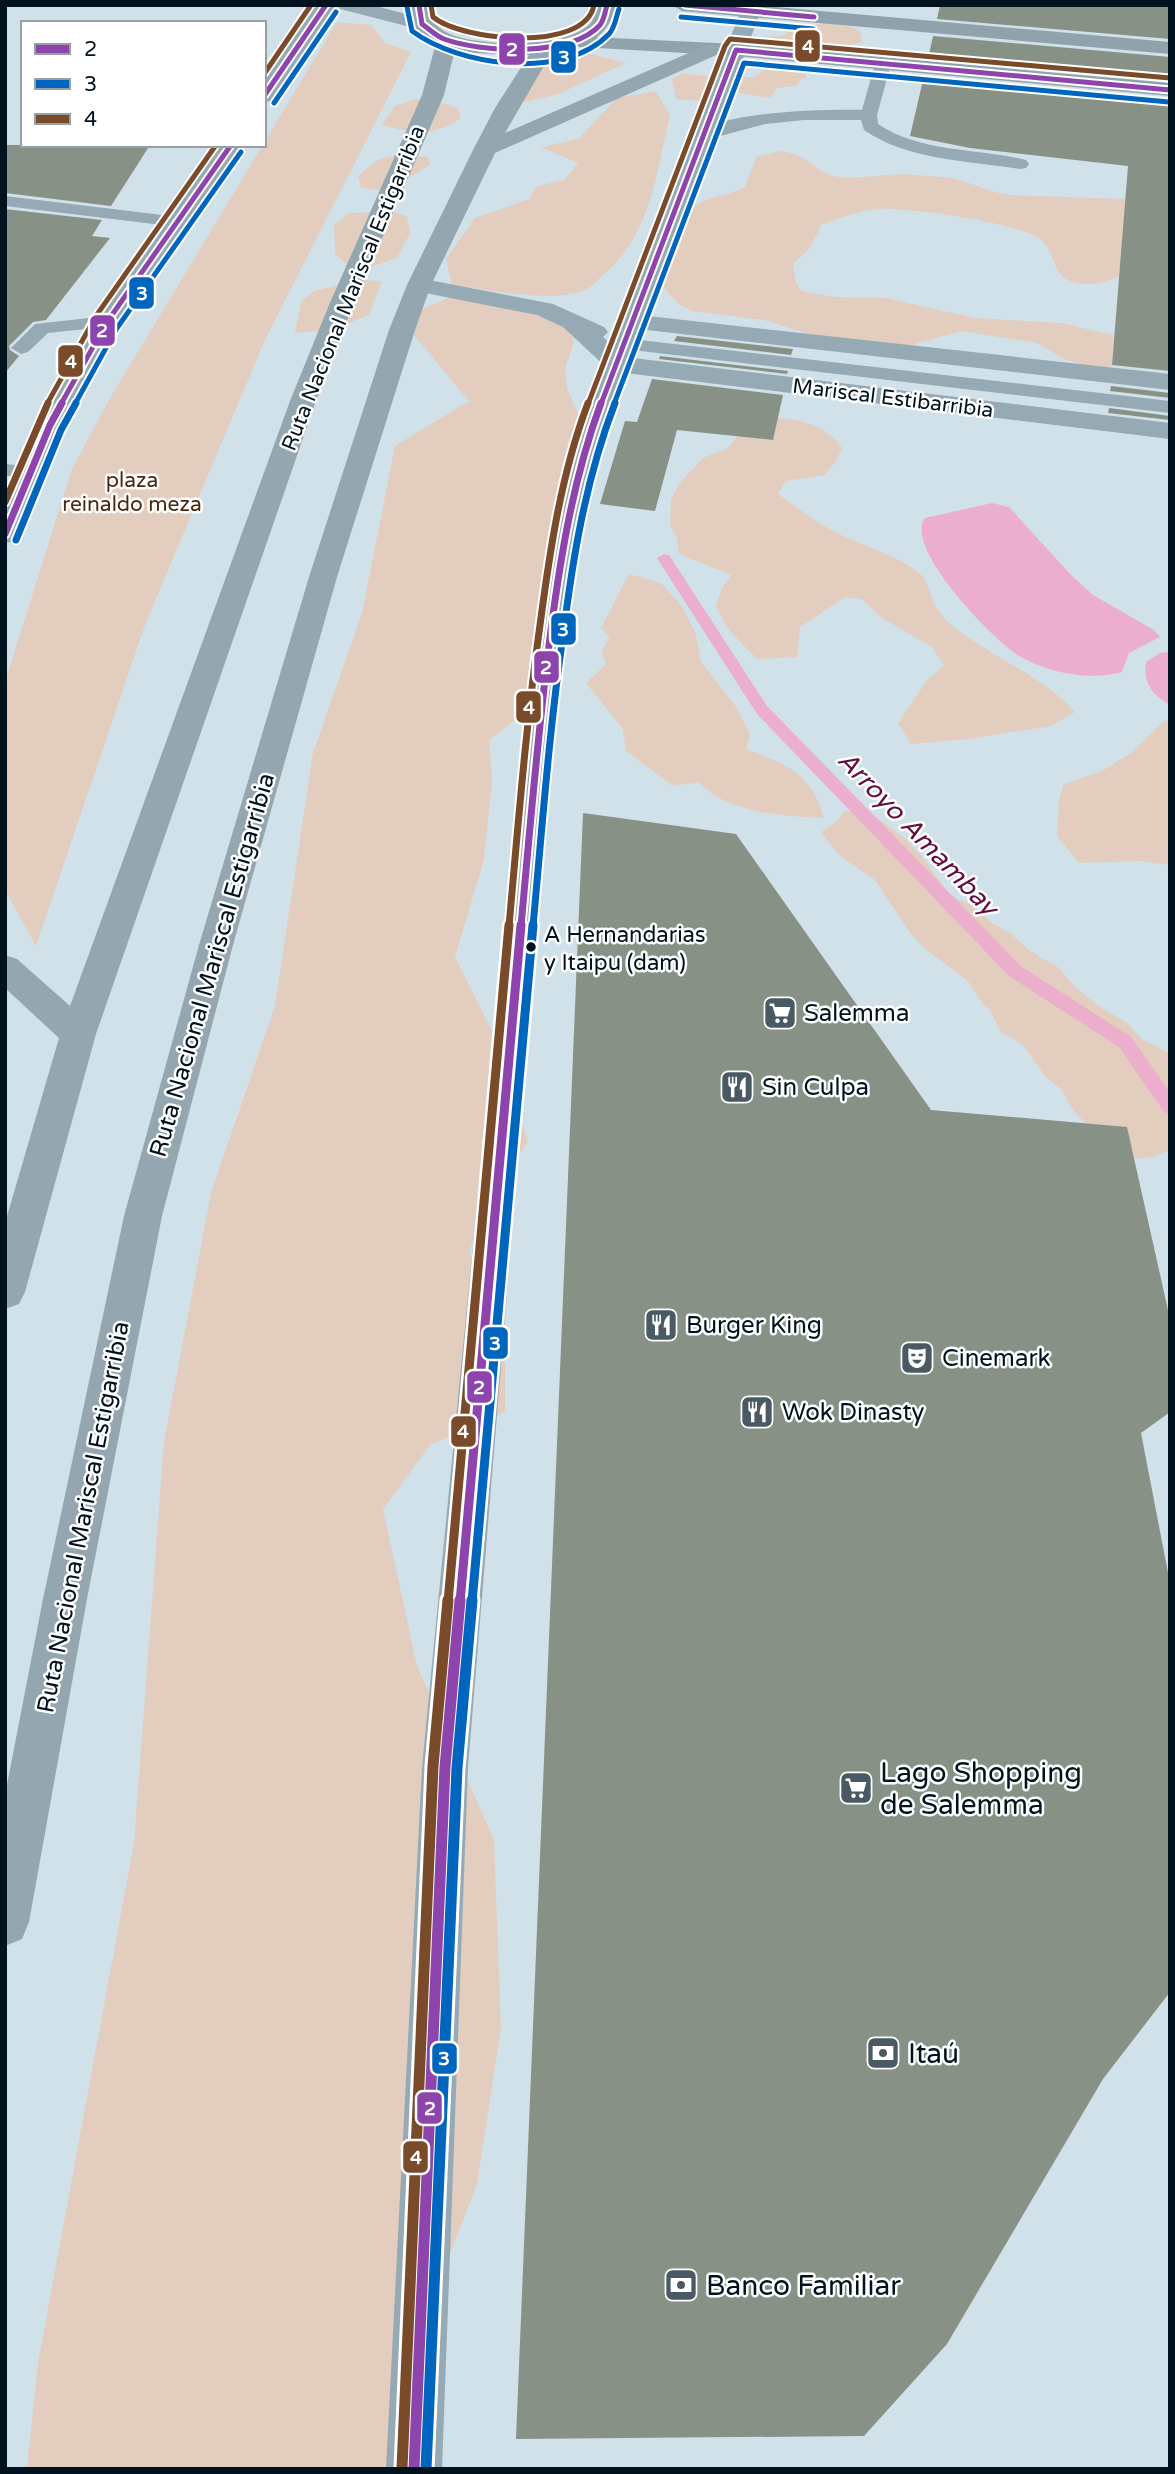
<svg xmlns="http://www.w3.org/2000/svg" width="1175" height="2474" font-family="'Varela Round',sans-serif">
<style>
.green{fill:#e3cdbe}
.water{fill:#ebafcd}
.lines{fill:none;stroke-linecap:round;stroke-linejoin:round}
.stream{fill:#ebafcd;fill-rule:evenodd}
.building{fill:#889186}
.service{fill:#95aab4;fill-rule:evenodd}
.minor{fill:#95aab4;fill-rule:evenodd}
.tertiary{fill:#95aab4;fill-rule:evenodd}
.primary{fill:#90a3ad;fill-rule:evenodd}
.trunk{fill:#94a6af;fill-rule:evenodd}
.bus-1-far3-casing{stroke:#fff;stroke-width:9}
.bus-1-far2-casing{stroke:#fff;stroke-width:11}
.bus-1-far1-casing{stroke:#fff;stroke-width:14}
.bus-1-casing{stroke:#fff;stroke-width:17}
.bus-2-far3-casing{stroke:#fff;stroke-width:9}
.bus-2-far2-casing{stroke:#fff;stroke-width:11}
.bus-2-far1-casing{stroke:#fff;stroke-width:14}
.bus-2-casing{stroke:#fff;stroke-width:17}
.bus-3-far3-casing{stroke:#fff;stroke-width:9}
.bus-3-far2-casing{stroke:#fff;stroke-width:11}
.bus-3-far1-casing{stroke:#fff;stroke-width:14}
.bus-3-casing{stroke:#fff;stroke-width:17}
.bus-1-far3{stroke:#8e44ad;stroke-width:5}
.bus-1-far2{stroke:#8e44ad;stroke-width:7}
.bus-1-far1{stroke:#8e44ad;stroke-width:9}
.bus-1{stroke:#8e44ad;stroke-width:11}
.bus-2-far3{stroke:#0065bd;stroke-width:5}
.bus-2-far2{stroke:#0065bd;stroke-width:7}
.bus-2-far1{stroke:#0065bd;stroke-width:9}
.bus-2{stroke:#0065bd;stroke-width:11}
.bus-3-far3{stroke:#7a4b2a;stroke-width:5}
.bus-3-far2{stroke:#7a4b2a;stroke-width:7}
.bus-3-far1{stroke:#7a4b2a;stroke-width:9}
.bus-3{stroke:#7a4b2a;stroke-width:11}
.bus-dot{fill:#00121e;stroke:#fff;stroke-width:2.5}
.labels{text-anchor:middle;stroke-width:5;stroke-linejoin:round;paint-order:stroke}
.far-street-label{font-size:21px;fill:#00121e;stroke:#fff}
.far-park-label{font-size:21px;fill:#4a2912;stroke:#fff}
.bus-label{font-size:22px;fill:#00121e;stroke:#fff;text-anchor:start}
.street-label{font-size:24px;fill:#00121e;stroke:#fff}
.poi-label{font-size:24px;fill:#00121e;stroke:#fff;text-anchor:start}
.water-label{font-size:26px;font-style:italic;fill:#610f3a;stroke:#fff}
.near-poi-label{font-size:28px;fill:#00121e;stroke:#fff;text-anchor:start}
.line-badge{stroke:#fff;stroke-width:2.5}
.badge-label{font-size:19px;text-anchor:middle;font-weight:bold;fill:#fff}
</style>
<rect width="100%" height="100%" fill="#d0e1ea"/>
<!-- green -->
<g class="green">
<path d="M337 22 371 25 385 43 411 52 264 342 145 625 36 946 5 890V682L72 469 110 398Z"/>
<path d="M823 23C837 24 848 24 860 32L862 42 840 48 841 53 837 57 783 51 776 47H766L762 43 764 38 784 35 795 26 809 27Z"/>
<path d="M555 52 595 55 626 63 556 95 516 104 540 61Z"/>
<path d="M764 64C781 63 790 70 805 72L807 78 801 79 796 86 777 88 770 98 735 92 733 86 737 77H754L764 71Z"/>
<path d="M683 73 705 76 716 81 701 101 676 99 672 79Z"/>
<path d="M656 91 670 116C656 173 651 236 602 276 596 281 589 290 581 292 543 302 491 290 452 285L446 259 475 218 529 199 537 186 564 180 578 163 541 147 578 139 617 98Z"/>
<path d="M416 99 435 101 458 108 461 118C432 137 414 134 382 125L395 106Z"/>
<path d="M781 151C812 155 815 174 839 177 863 180 889 172 915 175 930 176 948 177 963 181 979 186 993 193 1010 195L1124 199 1135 207 1126 273C1107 282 1091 288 1070 281 1052 274 1055 250 1040 239 1020 223 906 207 879 209 859 211 840 218 822 224L809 249 793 264 796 283 801 291 834 297 886 298 975 318 1061 323 1113 335 1112 366 1096 370 1064 359 1037 343 962 331 900 348 847 346 764 320 691 311 679 304 663 287 662 278C673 250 671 217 702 202 716 195 731 195 745 187L756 157Z"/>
<path d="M400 154 428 157 430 165 387 191 361 188 358 176 377 160Z"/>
<path d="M390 212 407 216 410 233 397 258 356 272 335 254 334 224 350 213Z"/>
<path d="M361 280 382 281 369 315 331 330 295 333 301 302 314 291Z"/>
<path d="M450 297 566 319 574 342 565 369 567 389 585 428 543 675 516 719 489 740 492 781 484 859 455 957 492 1031 528 1142 493 1192 470 1249 472 1276 505 1336V1412L430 1445 383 1509 417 1666 494 1840 501 2028 477 2184 435 2292 397 2469H27L38 2363 134 1843 164 1442 211 1193 275 1006 313 753 362 613 395 446 469 401 413 334 422 309Z"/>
<path d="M745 416C779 418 821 416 842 448L836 461 825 475 786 481 778 494C799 509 818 524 841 535 867 547 895 555 918 572 929 580 929 594 935 605 943 620 956 629 969 638 1002 661 1049 682 1075 712L1051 726 968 739 911 744 898 723 928 679 944 666 932 647 882 618 862 599 845 597 800 627 797 657 757 659 729 630 716 607 721 590 731 575 679 554 677 538 670 525 671 500 678 485 703 458 728 448 743 428Z"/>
<path d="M629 574 661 583 681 605 695 631 701 662 737 708 750 735 746 749C787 765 811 772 824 818 781 816 729 814 698 782L673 786 626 751 623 729 586 683 606 664 602 650 610 637 601 628Z"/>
<path d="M1170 720V865L1142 861 1079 863 1057 836 1059 800 1064 784 1102 771 1131 753 1164 721Z"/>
<path d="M845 811 871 815 886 824 904 838 925 860 950 896 976 907 990 922 1010 933 1029 950 1059 968 1075 987 1097 1005 1127 1023 1142 1039 1170 1054V1150L1153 1157 1136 1159 1117 1156 1103 1144 1071 1107 1062 1090 1045 1076 1023 1045 1000 1031 990 1010 983 1004 968 981 925 949 910 933 875 880 840 856 821 832 835 823Z"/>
</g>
<!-- water -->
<g class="water">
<path d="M992 503 1009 507 1071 575 1093 595 1154 630 1160 637 1129 653 1122 672C1090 681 1048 673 1019 656 993 640 903 548 925 518Z"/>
<path d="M1170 652V705C1152 695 1143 683 1146 662L1160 653Z"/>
</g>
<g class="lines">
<!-- stream -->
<path class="stream" d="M664 554 669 555 767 706 1022 967 1131 1037 1170 1092V1114L1164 1112 1119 1047 1010 977 757 714 657 558Z"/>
</g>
<!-- building -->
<g class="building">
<path d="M940 5H1170V39L937 19Z"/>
<path d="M933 36 1170 57V80L928 59Z"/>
<path d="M924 76 1170 99V371L1112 365 1128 166 970 148 910 136Z"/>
<path d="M5 145H150L111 206 5 193Z"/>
<path d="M5 209 102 220 92 236 110 238 46 320 33 322 9 346 10 350 19 356 5 373Z"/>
<path d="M677 336 793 349 791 355 674 341Z"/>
<path d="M660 356 788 371 787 374 659 359Z"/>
<path d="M652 379 783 395 773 440 677 430 655 511 600 504 625 421 637 422Z"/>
<path d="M1111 386 1170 393V398L1110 391Z"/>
<path d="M1109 408 1170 416V420L1108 413Z"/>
<path d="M583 813 736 834 931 1110 1127 1127 1170 1319V1412L1141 1433 1170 1583V1992L1103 2079 947 2344 864 2436 516 2439Z"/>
</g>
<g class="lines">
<!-- service -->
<g class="service">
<path d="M883 59 891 64 877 115 878 124C921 153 978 148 1026 160L1029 164 1026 168 1020 169C969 161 907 160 864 130L861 120H804L765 124 702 141 693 136C715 111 828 109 862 110L875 64Z"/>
<path d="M5 196 179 217 188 222 179 227 5 206Z"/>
<path d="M107 316 114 318 117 322 114 326 48 333 28 352 21 354 11 348 35 324Z"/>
<path d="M622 338 1170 401V413L615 348 612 344 615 340Z"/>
<path d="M5 464 38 467 42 471 38 475 5 476Z"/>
</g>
<!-- minor -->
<g class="minor">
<path d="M419 278 553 304 604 327 608 332 603 337 625 357 1170 423V439L617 372 608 369 563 327 537 315 410 290 407 285 410 280Z"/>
<path d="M630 314 1170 374V390L621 327 617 322 621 317Z"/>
</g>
<!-- tertiary -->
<g class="tertiary">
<path d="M316 5H336L272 101 264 102V80Z"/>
<path d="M337 5H372L429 20 432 24 429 28 422 30 340 9Z"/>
<path d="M743 5H763L602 435 576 549 555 712 468 1767 442 2469H386L422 1767 525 712 548 549 576 435Z"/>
<path d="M220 145H242L119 322 63 425 19 535 15 541 5 543V501L37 425 94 322Z"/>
</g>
<!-- primary -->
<g class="primary">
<path d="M672 5H754L1170 42V54L682 11Z"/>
<path d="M571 36 736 44 1170 83V96L736 56 564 46 561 42 564 38Z"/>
</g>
<!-- trunk -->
<path class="trunk" d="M409 5H429L432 22C438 26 444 32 450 34 478 47 573 49 592 21 594 17 595 10 597 5H617C605 43 587 43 552 52L505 133 707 45H721L724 49 721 53 495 153 431 285 415 330 337 577 233 945 162 1216 87 1599 29 1922 22 1939 5 1946V1795L43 1599 124 1216 199 945 309 577 389 330 407 285 473 150 495 108 529 55 473 53 455 49 444 95 353 305 316 401 96 1034 25 1292 19 1304 5 1309V1223L59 1038 5 988V955L17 959 70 1006 290 401 329 305 422 95 436 43 415 29Z"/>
<defs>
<g id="bus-1-far3">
<path d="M419 5 422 24C429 29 436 36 444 39 482 53 571 57 600 25 604 20 605 12 607 5"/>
<path d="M685 5 814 17"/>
<path d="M264 96 326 5"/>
<path d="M61 404 107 322 231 145"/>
<path d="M601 404 736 50 1170 90"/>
</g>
<g id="bus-1-far2">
<path d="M5 534 50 425 62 403"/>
<path d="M521 926C530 828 538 729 551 630 561 553 574 476 601 403"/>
</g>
<path id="bus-1-far1" d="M460 1602 521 925"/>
<path id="bus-1" d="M414 2469 445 1767 460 1600"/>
<g id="bus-2-far3">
<path d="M407 7 412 31C459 66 564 81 609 34 615 28 616 17 619 9"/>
<path d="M681 17 813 29"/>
<path d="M274 103 336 12"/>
<path d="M75 404 117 328 241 152"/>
<path d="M614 404 744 63 1169 102"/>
</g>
<g id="bus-2-far2">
<path d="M16 540 61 430 76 403"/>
<path d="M533 926C542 829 549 732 563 636 573 556 586 478 615 403"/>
</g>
<path id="bus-2-far1" d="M472 1602 533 925"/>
<path id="bus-2" d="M426 2469 457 1768 472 1600"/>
<g id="bus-3-far3">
<path d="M431 5 433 17C462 41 585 53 594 5"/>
<path d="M264 74 311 5"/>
<path d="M47 404 96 316 216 145"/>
<path d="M588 404 725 46 730 39 1170 78"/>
</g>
<g id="bus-3-far2">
<path d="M5 502 48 403"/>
<path d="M509 926C518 826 526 725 540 625 550 550 561 474 588 403"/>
</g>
<path id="bus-3-far1" d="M448 1602 509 925"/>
<path id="bus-3" d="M402 2468 433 1766 448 1600"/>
</defs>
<!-- bus-1-far3 casing -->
<use href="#bus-1-far3" class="bus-1-far3-casing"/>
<!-- bus-1-far2 casing -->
<use href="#bus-1-far2" class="bus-1-far2-casing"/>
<!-- bus-1-far1 casing -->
<use href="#bus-1-far1" class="bus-1-far1-casing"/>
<!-- bus-1 casing -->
<use href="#bus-1" class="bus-1-casing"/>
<!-- bus-2-far3 casing -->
<use href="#bus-2-far3" class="bus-2-far3-casing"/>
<!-- bus-2-far2 casing -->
<use href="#bus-2-far2" class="bus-2-far2-casing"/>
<!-- bus-2-far1 casing -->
<use href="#bus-2-far1" class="bus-2-far1-casing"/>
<!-- bus-2 casing -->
<use href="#bus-2" class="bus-2-casing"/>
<!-- bus-3-far3 casing -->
<use href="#bus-3-far3" class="bus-3-far3-casing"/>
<!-- bus-3-far2 casing -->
<use href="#bus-3-far2" class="bus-3-far2-casing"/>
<!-- bus-3-far1 casing -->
<use href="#bus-3-far1" class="bus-3-far1-casing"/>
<!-- bus-3 casing -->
<use href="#bus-3" class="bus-3-casing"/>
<!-- bus-1-far3 -->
<use href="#bus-1-far3" class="bus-1-far3"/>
<!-- bus-1-far2 -->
<use href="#bus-1-far2" class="bus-1-far2"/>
<!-- bus-1-far1 -->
<use href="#bus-1-far1" class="bus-1-far1"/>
<!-- bus-1 -->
<use href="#bus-1" class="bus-1"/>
<!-- bus-2-far3 -->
<use href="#bus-2-far3" class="bus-2-far3"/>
<!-- bus-2-far2 -->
<use href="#bus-2-far2" class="bus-2-far2"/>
<!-- bus-2-far1 -->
<use href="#bus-2-far1" class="bus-2-far1"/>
<!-- bus-2 -->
<use href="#bus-2" class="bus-2"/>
<!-- bus-3-far3 -->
<use href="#bus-3-far3" class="bus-3-far3"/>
<!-- bus-3-far2 -->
<use href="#bus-3-far2" class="bus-3-far2"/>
<!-- bus-3-far1 -->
<use href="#bus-3-far1" class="bus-3-far1"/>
<!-- bus-3 -->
<use href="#bus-3" class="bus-3"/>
</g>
<!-- icons -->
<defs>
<symbol id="supermarket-square" viewBox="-11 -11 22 22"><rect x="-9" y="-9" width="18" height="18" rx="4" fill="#495a65" stroke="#fff"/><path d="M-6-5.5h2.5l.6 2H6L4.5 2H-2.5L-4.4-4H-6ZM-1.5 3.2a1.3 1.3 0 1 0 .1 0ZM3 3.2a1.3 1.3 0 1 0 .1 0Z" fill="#fff"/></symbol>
<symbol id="restaurant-square" viewBox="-11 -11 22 22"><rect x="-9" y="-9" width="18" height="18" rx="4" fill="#495a65" stroke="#fff"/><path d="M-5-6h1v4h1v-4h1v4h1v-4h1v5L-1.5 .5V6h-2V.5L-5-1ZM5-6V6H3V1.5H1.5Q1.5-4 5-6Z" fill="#fff"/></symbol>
<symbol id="theatre-square" viewBox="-11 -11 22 22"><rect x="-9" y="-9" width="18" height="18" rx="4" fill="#495a65" stroke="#fff"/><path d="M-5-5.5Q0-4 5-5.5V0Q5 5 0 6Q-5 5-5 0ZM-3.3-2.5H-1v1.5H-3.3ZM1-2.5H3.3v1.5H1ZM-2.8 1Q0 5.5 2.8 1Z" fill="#fff"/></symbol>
<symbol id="bank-square" viewBox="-11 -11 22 22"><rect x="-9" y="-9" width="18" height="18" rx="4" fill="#495a65" stroke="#fff"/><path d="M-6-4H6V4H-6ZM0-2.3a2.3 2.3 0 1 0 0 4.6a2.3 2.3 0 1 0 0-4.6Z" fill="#fff"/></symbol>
</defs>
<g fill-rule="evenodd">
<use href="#supermarket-square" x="761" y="994" width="38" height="38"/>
<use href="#restaurant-square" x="718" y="1068" width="38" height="38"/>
<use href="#restaurant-square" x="642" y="1306" width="38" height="38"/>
<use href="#theatre-square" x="898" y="1339" width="38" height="38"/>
<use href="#restaurant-square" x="738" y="1393" width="38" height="38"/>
<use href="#supermarket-square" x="837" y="1769" width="38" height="38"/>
<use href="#bank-square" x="864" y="2034" width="38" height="38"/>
<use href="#bank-square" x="662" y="2266" width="38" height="38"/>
</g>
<!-- markers -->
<circle class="bus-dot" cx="531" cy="947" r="6"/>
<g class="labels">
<!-- far-street labels -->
<g class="far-street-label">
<text transform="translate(353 288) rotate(-68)" y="7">Ruta Nacional Mariscal Estigarribia</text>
<text transform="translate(893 398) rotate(7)" y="7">Mariscal Estibarribia</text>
</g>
<!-- far-park labels -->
<g class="far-park-label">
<text x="132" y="487">plaza<tspan x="132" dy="24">reinaldo meza</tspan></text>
</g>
<!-- bus labels -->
<g class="bus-label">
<text x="544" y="942">A Hernandarias<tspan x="544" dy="28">y Itaipu (dam)</tspan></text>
</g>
<!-- street labels -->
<g class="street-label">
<text transform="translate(212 965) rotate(-74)" y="8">Ruta Nacional Mariscal Estigarribia</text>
<text transform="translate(83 1517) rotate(-79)" y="8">Ruta Nacional Mariscal Estigarribia</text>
</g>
<!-- poi labels -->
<g class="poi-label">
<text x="804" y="1021">Salemma</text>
<text x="762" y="1095">Sin Culpa</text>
<text x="686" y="1333">Burger King</text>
<text x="942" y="1366">Cinemark</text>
<text x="782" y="1420">Wok Dinasty</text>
</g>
<!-- water labels -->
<g class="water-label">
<text transform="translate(918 833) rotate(46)" y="9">Arroyo Amambay</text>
</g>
<!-- near-poi labels -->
<g class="near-poi-label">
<text x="880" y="1782">Lago Shopping<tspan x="880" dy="32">de Salemma</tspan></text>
<text x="908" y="2063">Itaú</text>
<text x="706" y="2295">Banco Familiar</text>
</g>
</g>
<g class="line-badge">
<rect x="794" y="29" width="27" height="34" rx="7" fill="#7a4b2a"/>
<rect x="498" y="32" width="28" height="34" rx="7" fill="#8e44ad"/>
<rect x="550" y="40" width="27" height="34" rx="7" fill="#0065bd"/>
<rect x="128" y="276" width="27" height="34" rx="7" fill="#0065bd"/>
<rect x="89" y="314" width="27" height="33" rx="7" fill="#8e44ad"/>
<rect x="57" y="344" width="27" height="34" rx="7" fill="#7a4b2a"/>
<rect x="550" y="612" width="27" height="34" rx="7" fill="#0065bd"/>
<rect x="533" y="650" width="27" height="34" rx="7" fill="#8e44ad"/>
<rect x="515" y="690" width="27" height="34" rx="7" fill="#7a4b2a"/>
<rect x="482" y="1326" width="27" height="34" rx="7" fill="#0065bd"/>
<rect x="466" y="1370" width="27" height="34" rx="7" fill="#8e44ad"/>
<rect x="450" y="1415" width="27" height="33" rx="7" fill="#7a4b2a"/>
<rect x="431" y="2042" width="27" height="33" rx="7" fill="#0065bd"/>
<rect x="416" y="2091" width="27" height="34" rx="7" fill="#8e44ad"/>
<rect x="402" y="2140" width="27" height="34" rx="7" fill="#7a4b2a"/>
</g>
<g class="badge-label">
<text x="808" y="53">4</text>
<text x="512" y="56">2</text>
<text x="564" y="64">3</text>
<text x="142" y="300">3</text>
<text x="102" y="337">2</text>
<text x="71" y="368">4</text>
<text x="563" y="636">3</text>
<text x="546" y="674">2</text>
<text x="529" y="714">4</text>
<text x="495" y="1350">3</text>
<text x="479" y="1394">2</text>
<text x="463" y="1438">4</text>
<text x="444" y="2065">3</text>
<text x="430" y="2115">2</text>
<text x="416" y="2164">4</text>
</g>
<!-- border -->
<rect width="1175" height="2474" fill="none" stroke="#00121e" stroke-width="14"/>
<!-- legend -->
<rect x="21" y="21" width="245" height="126" fill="#ffffff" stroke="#99a0a5" stroke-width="2"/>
<rect x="35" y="44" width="35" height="10" fill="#8e44ad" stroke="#99a0a5" stroke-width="2"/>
<text x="84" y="56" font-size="21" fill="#00121e">2</text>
<rect x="35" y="79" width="35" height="10" fill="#0065bd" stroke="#99a0a5" stroke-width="2"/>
<text x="84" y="91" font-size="21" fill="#00121e">3</text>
<rect x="35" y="114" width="35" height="10" fill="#7a4b2a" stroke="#99a0a5" stroke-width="2"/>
<text x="84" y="126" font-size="21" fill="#00121e">4</text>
</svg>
